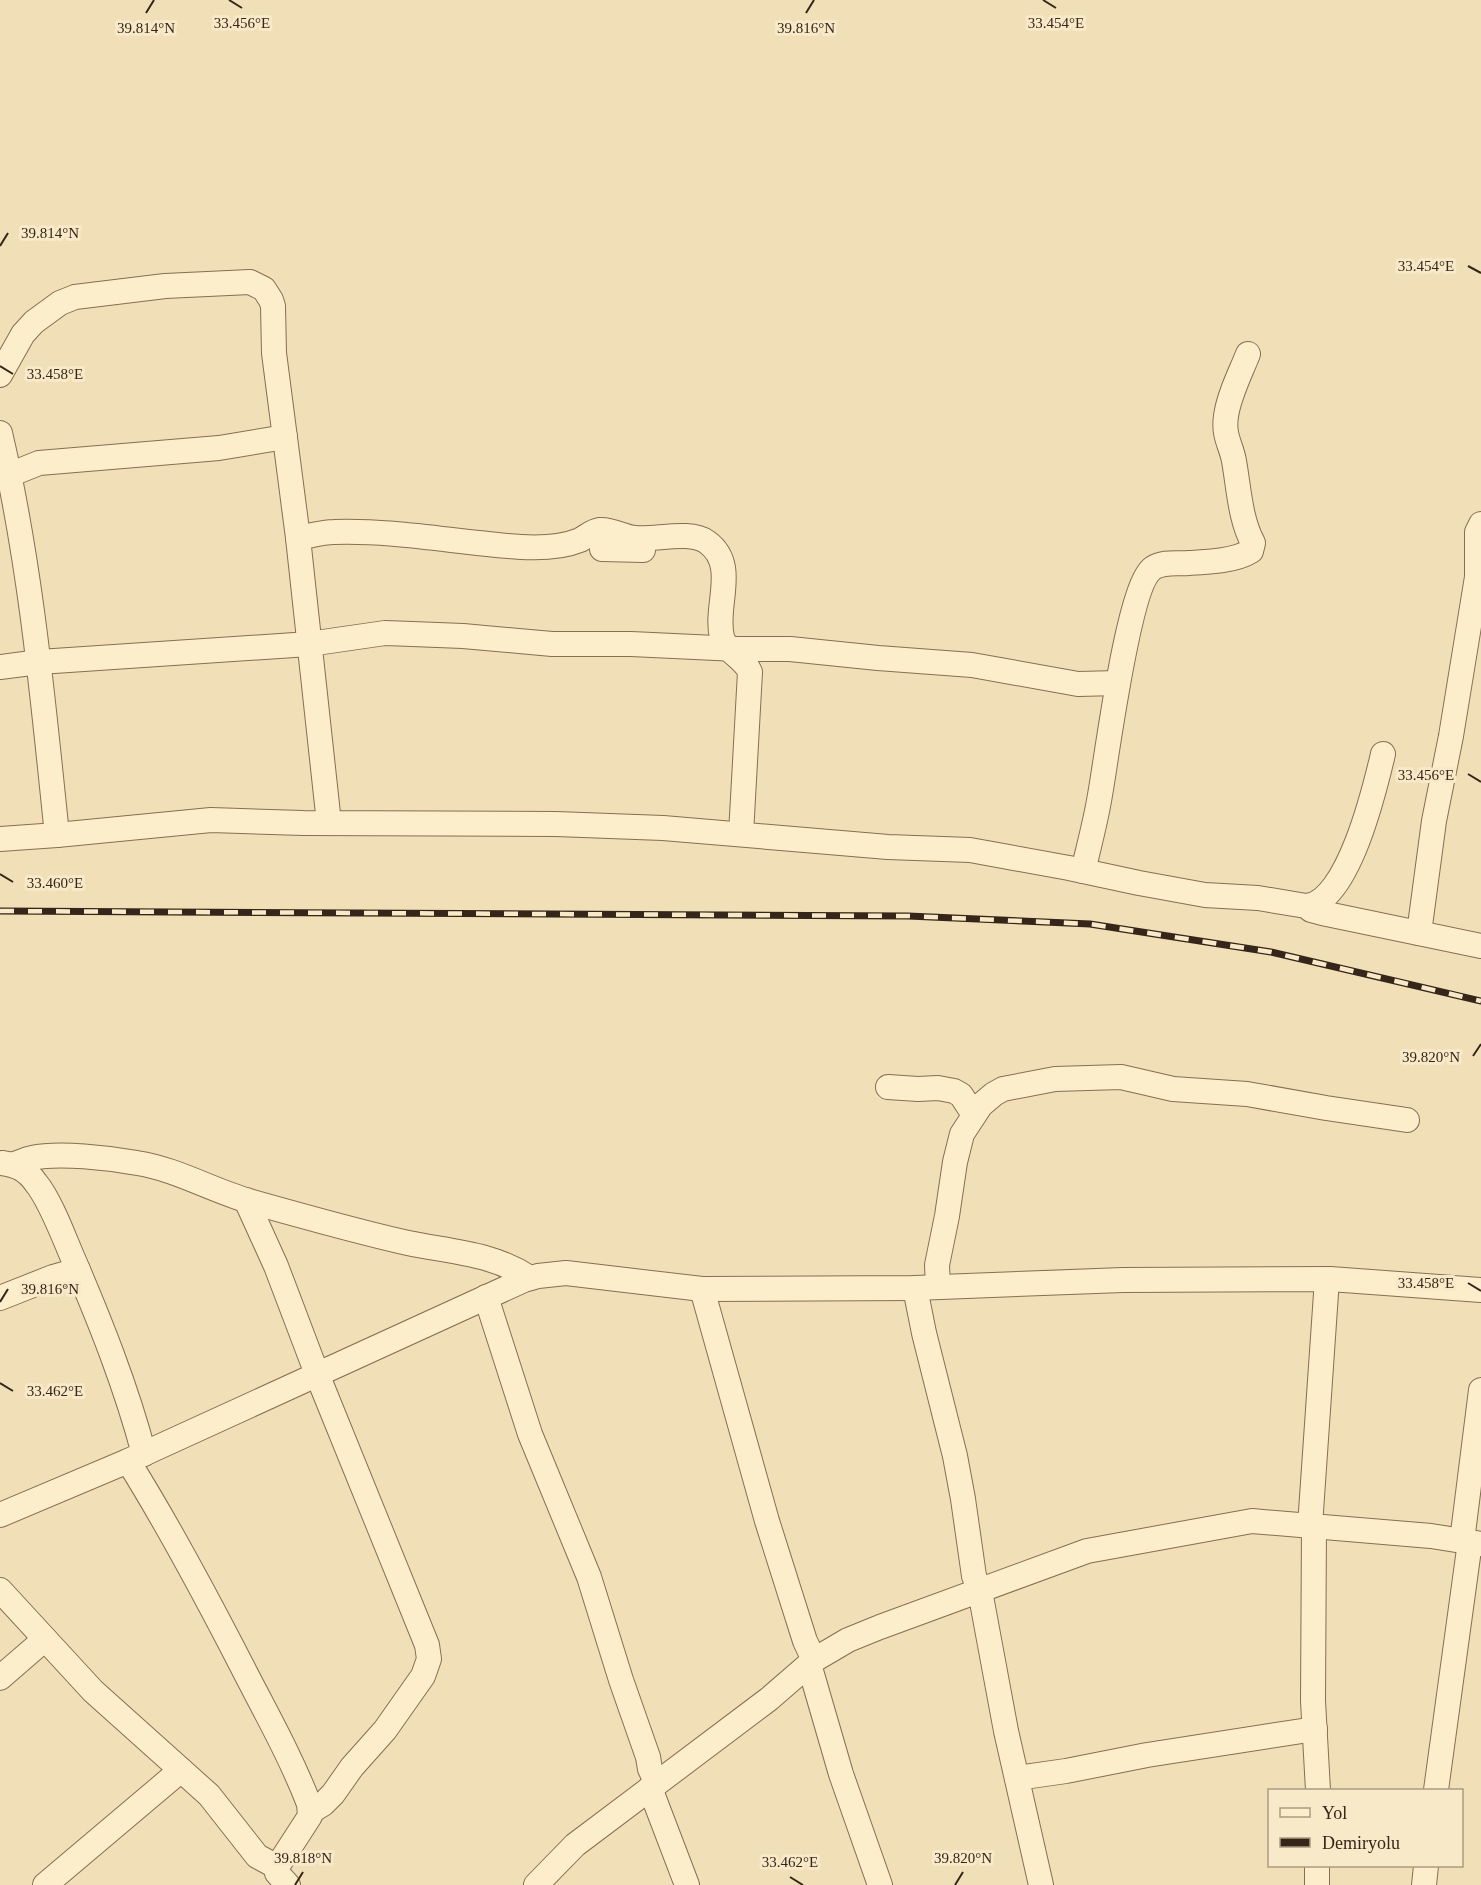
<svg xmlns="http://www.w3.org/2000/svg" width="1481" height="1885" font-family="'Times New Roman',serif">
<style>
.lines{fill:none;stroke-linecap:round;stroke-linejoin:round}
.minor-casing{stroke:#886e52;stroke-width:26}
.minor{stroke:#fcedcb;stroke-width:24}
.rail-casing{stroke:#362619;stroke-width:7}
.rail{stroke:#f8eac8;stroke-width:4.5;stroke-dasharray:14;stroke-linecap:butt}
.ticks{fill:none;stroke:#362619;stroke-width:2}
.ticks-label{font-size:15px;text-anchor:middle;fill:#362619;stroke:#f8eac8;stroke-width:6;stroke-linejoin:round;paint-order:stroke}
</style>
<rect width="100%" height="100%" fill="#f1dfb8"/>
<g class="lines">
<defs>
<g id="minor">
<path d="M0 375 23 334 34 322 60 303 75 297 165 286 250 282 264 289 271 300 273 306 274 353 298 538 329 823"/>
<path d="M0 433C31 565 43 701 57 835"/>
<path d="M9 475 39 463 219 448 285 437"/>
<path d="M298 538C310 536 322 532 334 532 397 530 459 543 521 547 539 548 563 547 580 540 586 537 592 531 600 530 612 529 623 537 635 538 656 540 690 530 707 542 739 565 714 606 722 637 726 653 744 657 750 672L741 834"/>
<path d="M602 549 643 550"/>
<path d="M0 667 39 662 309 644 385 633 412 634 463 636 552 644H631L737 649H790L878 658 972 665 1078 684 1118 683"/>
<path d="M0 839 57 835 211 820 303 823 556 824 663 828 888 847 970 850 1069 868 1139 883 1205 895 1258 898 1306 906 1311 910 1322 913 1481 946"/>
<path d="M1083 871C1089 846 1096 820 1100 795 1107 757 1128 585 1153 568 1164 561 1177 564 1189 563 1208 562 1235 561 1251 551L1253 543C1240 519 1239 489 1234 461 1231 444 1223 437 1226 416 1229 395 1240 374 1248 354"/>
<path d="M1306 906C1348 903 1375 788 1383 754"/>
<path d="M1419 933 1434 821 1451 736 1477 577V532L1481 524"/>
<path d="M888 1087 918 1089 938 1088 954 1091 961 1095 974 1115"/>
<path d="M2 1163C17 1165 27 1170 36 1183 50 1200 63 1235 72 1256 100 1321 126 1386 144 1454"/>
<path d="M15 1164C20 1162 26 1159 32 1158 59 1152 109 1158 137 1163 176 1169 211 1190 249 1201 302 1216 355 1231 408 1243 452 1252 492 1253 530 1278"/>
<path d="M246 1200 276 1266 317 1374 427 1645 429 1659 423 1676 385 1730 352 1767 333 1794 323 1804 310 1812"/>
<path d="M938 1287 937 1265 947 1216 955 1162 962 1134 981 1105 994 1094 1003 1089 1055 1079 1121 1077 1173 1089 1247 1094 1326 1108 1407 1120"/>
<path d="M915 1288 924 1333 955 1456 963 1499 974 1576 980 1591 1006 1731 1041 1885"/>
<path d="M702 1289 767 1521 805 1641 814 1660"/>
<path d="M486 1297 530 1434 589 1577 621 1680 648 1757 650 1769 657 1783"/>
<path d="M0 1298 53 1277 78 1270"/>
<path d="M128 1461C170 1528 207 1598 243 1668 266 1713 291 1757 309 1804L310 1816 277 1867V1873L288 1885"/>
<path d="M0 1515 128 1461 524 1280 538 1276 566 1273 702 1289 915 1288 1123 1280 1330 1279 1481 1290"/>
<path d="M1310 1526 1327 1279"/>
<path d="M1314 1526 1313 1701 1318 1790"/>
<path d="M1462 1541 1481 1390"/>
<path d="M0 1590 93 1691 209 1795 257 1856 277 1867"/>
<path d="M809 1664 841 1774 880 1885"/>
<path d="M0 1678 45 1639"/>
<path d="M1017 1778 1066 1771 1147 1755 1315 1729"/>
<path d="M650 1788 687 1885"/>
<path d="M1436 1790 1470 1542"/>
<path d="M45 1885 181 1770"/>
<path d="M536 1885 575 1845 769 1699 814 1660 848 1640 880 1627 1087 1551 1252 1521 1431 1536 1481 1544"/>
<path d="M1317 1885V1866"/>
<path d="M1424 1885 1426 1866"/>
</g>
</defs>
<!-- minor casing -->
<use href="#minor" class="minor-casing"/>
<!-- minor -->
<use href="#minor" class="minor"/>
<defs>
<path id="rail" d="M0 911 908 916 1090 924 1271 952 1481 1001"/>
</defs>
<!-- rail casing -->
<use href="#rail" class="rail-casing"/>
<!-- rail -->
<use href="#rail" class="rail"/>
</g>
<!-- ticks -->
<path class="ticks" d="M229 0 242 8M1043 0 1056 8M146 13 154 0M806 13 814 0M0 246 8 233M1468 266 1481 273M0 366 13 374M1468 774 1481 782M0 874 13 882M1473 1056 1481 1044M1468 1283 1481 1291M0 1302 8 1289M0 1383 13 1391M790 1877 803 1885M295 1885 303 1872M955 1885 963 1872"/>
<g class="ticks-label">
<text x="1056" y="28">33.454°E</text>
<text x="242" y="28">33.456°E</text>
<text x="146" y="33">39.814°N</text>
<text x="806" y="33">39.816°N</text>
<text x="50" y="238">39.814°N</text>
<text x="1426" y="271">33.454°E</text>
<text x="55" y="379">33.458°E</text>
<text x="1426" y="780">33.456°E</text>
<text x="55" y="888">33.460°E</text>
<text x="1431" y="1062">39.820°N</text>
<text x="1426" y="1288">33.458°E</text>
<text x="50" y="1294">39.816°N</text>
<text x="55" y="1396">33.462°E</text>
<text x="303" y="1863">39.818°N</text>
<text x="963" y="1863">39.820°N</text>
<text x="790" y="1867">33.462°E</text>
</g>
<!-- legend -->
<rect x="1268" y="1789" width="195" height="78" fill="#f8eac8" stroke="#aa9c82" stroke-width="1.5"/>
<rect x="1280" y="1808" width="30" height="9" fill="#fcedcb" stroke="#aa9c82" stroke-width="1.5"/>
<text x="1322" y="1819" font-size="18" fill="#362619">Yol</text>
<rect x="1280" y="1838" width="30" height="9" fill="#362619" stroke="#aa9c82" stroke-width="1.5"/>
<text x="1322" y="1849" font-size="18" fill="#362619">Demiryolu</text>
</svg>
